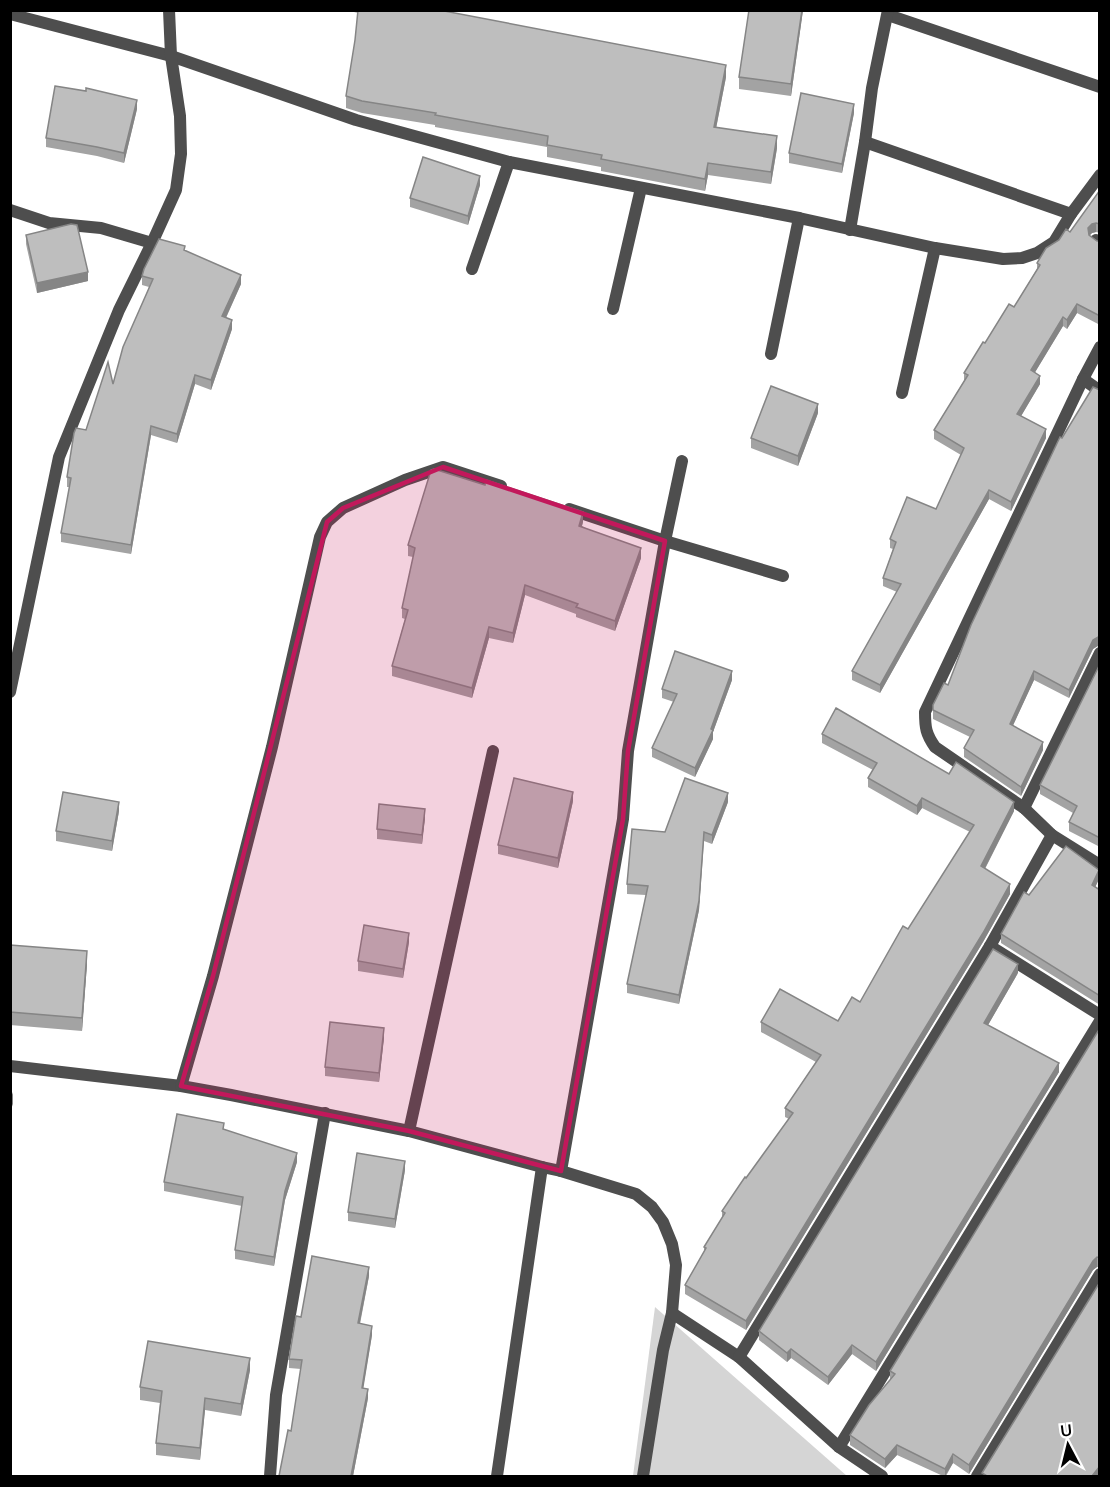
<svg xmlns="http://www.w3.org/2000/svg" width="1110" height="1487" font-family="Mulish,sans-serif">
<style>
.green{fill:#d5d5d5}
.lines{fill:none;stroke-linecap:round;stroke-linejoin:round}
.minor{stroke:#4e4e4e;stroke-width:12}
.wall{fill:#a3a3a3}
.shaded-wall{fill:#858585}
.building{fill:#bebebe;stroke:#858585;stroke-width:1.5}
.marked{fill:#c2185b;fill-opacity:0.2;stroke:#c2185b;stroke-width:4.5;stroke-linejoin:round}
</style>
<rect width="100%" height="100%" fill="#fff"/>
<!-- green -->
<path class="green" d="M655 1307 847 1476H633Z"/>
<g class="lines">
<!-- minor -->
<g class="minor">
<path d="M10 14 171 56 356 120 509 162 799 218 935 248 1003 259 1022 258 1037 253 1054 242 1071 214 1100 175"/>
<path d="M888 15 1100 87"/>
<path d="M865 142 1071 214"/>
<path d="M10 210 49 223 101 228 152 243"/>
<path d="M850 230 865 142 872 88 888 10"/>
<path d="M1096 240 1100 242"/>
<path d="M472 269 509 162"/>
<path d="M613 309 641 188"/>
<path d="M1100 347 1083 379 925 712C925 728 926 734 935 747L1024 808 1052 835 1100 865"/>
<path d="M771 354 799 218"/>
<path d="M1083 379 1100 391"/>
<path d="M902 393 935 248"/>
<path d="M569 509 665 541 783 576"/>
<path d="M10 692 59 457 119 310 152 243 176 190 181 154 180 116 171 56 169 10"/>
<path d="M1024 808 1100 653"/>
<path d="M990 946 1100 1015"/>
<path d="M10 1066 181 1086 231 1095 409 1131 542 1167 561 1171 636 1194 652 1207 663 1222 672 1244 676 1265 672 1313 663 1350 643 1476"/>
<path d="M181 1086 213 976 272 747 320 537 327 522 343 508 405 480 443 467 501 486"/>
<path d="M409 1131 493 751"/>
<path d="M561 1171 623 819 628 751 665 541 682 461"/>
<path d="M672 1313 739 1357 839 1447 882 1476"/>
<path d="M739 1357 990 946 1052 835"/>
<path d="M839 1447 1100 1021"/>
<path d="M270 1476 276 1395 325 1113"/>
<path d="M497 1476 542 1167"/>
<path d="M977 1476 1100 1274"/>
</g>
</g>
<!-- wall -->
<g class="wall">
<path d="M354 10H439L726 77 716 128 777 148 771 184 708 175 705 191 601 171V167L547 157V147L435 127V125L362 113 346 108V96L355 40 358 13 354 12Z"/>
<path d="M749 10H803L791 96 739 89V77Z"/>
<path d="M137 109 124 163 97 156 46 147V138Z"/>
<path d="M854 113 842 173 789 163V153Z"/>
<path d="M480 185 468 225 410 207V198Z"/>
<path d="M1100 190V233L1096 232 1092 233 1089 236 1097 241H1100V325L1077 313 1067 329 1063 326 1035 372 1040 384 1021 416 1046 438 1011 511 989 499 880 693 852 680V671L897 592 883 586V578L893 549 890 548V539L936 509 961 455 934 439V430L964 381V373L985 343 1014 307 1037 269V263L1070 232Z"/>
<path d="M26 235 88 281 37 293 26 244Z"/>
<path d="M185 251 241 284 226 318 232 329 211 390 195 384 177 443 151 435 131 554 61 542V533L70 487H67V477L86 430 113 384 149 287 142 285V276Z"/>
<path d="M1100 390V645L1093 649 1069 698 1034 680 1013 725 1043 750 1021 796 964 757V748L970 737 933 719V705L948 685 1062 438Z"/>
<path d="M818 413 798 466 751 448V438Z"/>
<path d="M583 522 582 526 641 558 615 631 576 617V614L525 595 513 643 489 638 472 698 392 676V666L405 619 402 618V608L413 557 408 556V545Z"/>
<path d="M1100 664V847L1069 831V822L1073 813 1040 794V785Z"/>
<path d="M732 680 713 732V739L695 777 652 757V748L674 702 662 698V689Z"/>
<path d="M822 734 1014 811 985 869 1010 894 983 942 746 1330 685 1294V1285L704 1252V1247L722 1218V1211L789 1119 785 1117V1108L816 1062 761 1032V1022L838 1021 860 1002 908 929 970 832 922 808 917 815 868 787V778L873 770 822 743Z"/>
<path d="M573 801 558 868 498 854V845Z"/>
<path d="M728 802 712 844 704 841 699 910 679 1004 627 993V984L646 895 627 894V884L665 832Z"/>
<path d="M119 811 112 851 56 841V831Z"/>
<path d="M425 818 422 844 377 839V829Z"/>
<path d="M1099 879 1095 887 1100 890V1005L1001 943V934L1029 895Z"/>
<path d="M409 942 403 978 358 971V961Z"/>
<path d="M10 945 87 964 82 1031 10 1025Z"/>
<path d="M1018 973 988 1025 1059 1072 876 1371 852 1354 828 1385 791 1358 787 1362 759 1340V1331Z"/>
<path d="M1100 1028V1267H1097L1093 1270 969 1474 953 1463 946 1476H943L897 1455 885 1468 850 1445V1435L890 1380V1371Z"/>
<path d="M384 1038 379 1082 325 1076V1067Z"/>
<path d="M224 1129 297 1162 285 1200 274 1266 235 1259V1250L242 1206 164 1191V1182Z"/>
<path d="M405 1170 395 1228 348 1221V1212Z"/>
<path d="M369 1276 360 1324 372 1335 363 1388 368 1398 353 1476H279L291 1431 301 1369 289 1368V1359L301 1317Z"/>
<path d="M250 1370 241 1416 205 1410 200 1460 156 1455V1443L160 1403 140 1400V1387Z"/>
</g>
<!-- shaded-wall -->
<g class="shaded-wall">
<path d="M802 10H803L791 96V84Z"/>
<path d="M726 65V77L714 139V127Z"/>
<path d="M137 100V109L124 163V153Z"/>
<path d="M854 104V113L842 173V164Z"/>
<path d="M777 136V148L771 184V172Z"/>
<path d="M708 163V175L705 191V179Z"/>
<path d="M480 176V185L468 225V216Z"/>
<path d="M1096 223V232L1092 233 1088 237V228L1092 224Z"/>
<path d="M88 272V281L37 293V283Z"/>
<path d="M241 275V284L222 326V316Z"/>
<path d="M1077 304V313L1067 329V320Z"/>
<path d="M1063 317V326L1031 379V370Z"/>
<path d="M232 320V329L211 390V380Z"/>
<path d="M195 375V384L177 443V434Z"/>
<path d="M1040 376V384L1017 423V414Z"/>
<path d="M818 404V413L798 466V456Z"/>
<path d="M151 426V435L131 554V545Z"/>
<path d="M1046 429V438L1011 511V502Z"/>
<path d="M989 490V499L880 693V685Z"/>
<path d="M583 512V522L579 536V526Z"/>
<path d="M641 548V558L615 631V621Z"/>
<path d="M525 585V595L513 643V633Z"/>
<path d="M489 627V638L472 698V688Z"/>
<path d="M1099 636V645L1093 649 1069 698V690L1093 640Z"/>
<path d="M732 671V680L713 732V739L695 777V768L711 729Z"/>
<path d="M1034 671V680L1010 732V724Z"/>
<path d="M1043 742V750L1021 796V787Z"/>
<path d="M573 792V801L558 868V858Z"/>
<path d="M728 793V802L712 844V835Z"/>
<path d="M922 798V808L917 815V806Z"/>
<path d="M119 802V811L112 851V841Z"/>
<path d="M1014 802V811L981 876V866Z"/>
<path d="M425 809V818L422 844V835Z"/>
<path d="M704 832 699 910 679 1004V995Z"/>
<path d="M1099 870V879L1092 894V885Z"/>
<path d="M1010 884V894L983 942 746 1330V1321Z"/>
<path d="M409 933V942L403 978V969Z"/>
<path d="M87 951V964L82 1031V1018Z"/>
<path d="M1018 964V973L984 1032V1023Z"/>
<path d="M384 1028V1038L379 1082V1073Z"/>
<path d="M1059 1063V1072L876 1371V1362Z"/>
<path d="M13 1092V1104L10 1112V1100Z"/>
<path d="M297 1153V1162L285 1200 274 1266V1257L285 1191Z"/>
<path d="M405 1161V1170L395 1228V1219Z"/>
<path d="M1097 1257V1267L1093 1270 969 1474V1465L1093 1261Z"/>
<path d="M369 1267V1276L358 1332V1323Z"/>
<path d="M372 1326V1335L362 1397V1388Z"/>
<path d="M852 1345V1354L828 1385V1377Z"/>
<path d="M791 1349V1358L787 1362V1353Z"/>
<path d="M250 1358V1370L241 1416V1404Z"/>
<path d="M368 1389V1398L353 1476H351Z"/>
<path d="M205 1398V1410L200 1460V1448Z"/>
<path d="M897 1445V1455L885 1468V1459Z"/>
<path d="M953 1454V1463L945 1476V1469Z"/>
<path d="M1100 1466V1475L1098 1476H1092Z"/>
</g>
<!-- building -->
<g class="building">
<path d="M358 10H439L726 65 714 127 777 136 771 172 708 163 705 179 601 159 602 155 547 145 548 136 435 115 436 113 362 101 346 96 355 40Z"/>
<path d="M749 10H802L791 84 739 77Z"/>
<path d="M55 86 86 91V88L137 100 124 153 97 147 46 138Z"/>
<path d="M801 93 854 104 842 164 789 153Z"/>
<path d="M423 157 480 176 468 216 410 198Z"/>
<path d="M1100 190V224L1096 223 1092 224 1088 228 1089 235 1097 241H1100V316L1077 304 1067 320 1063 317 1031 370 1040 376 1017 414 1046 429 1011 502 989 490 880 685 852 671 901 584 883 578 896 542 890 539 907 497 936 509 964 448 934 430 968 375 964 373 983 342 985 343 1009 304 1014 307 1040 265 1037 263 1046 248 1059 240 1066 229 1070 232Z"/>
<path d="M71 224 77 225 88 272 37 283 26 235Z"/>
<path d="M159 239 185 246 184 250 241 275 222 316 232 320 211 380 195 375 177 434 151 426 131 545 61 533 71 478 67 477 74 433 76 428 86 430 108 362 113 384 123 347 153 279 142 276 144 269Z"/>
<path d="M771 386 818 404 798 456 751 438Z"/>
<path d="M1093 387 1100 390V636L1093 640 1069 690 1034 671 1010 724 1043 742 1021 787 964 748 974 730 933 710V705L944 683 948 685 971 625 1060 437 1062 438Z"/>
<path d="M434 469 485 485 486 480 583 512 579 526 641 548 615 621 576 607 578 604 525 585 513 633 489 627 472 688 392 666 408 610 402 608 415 548 408 545 431 470Z"/>
<path d="M675 651 732 671 711 729 713 730 695 768 652 748 677 694 662 689Z"/>
<path d="M1100 664V838L1069 822 1077 806 1040 785Z"/>
<path d="M836 708 949 774 956 762 1014 802 981 866 1010 884 983 933 746 1321 685 1285 706 1248 704 1247 725 1213 722 1211 745 1177 746 1178 793 1113 785 1108 821 1055 761 1022 780 989 838 1021 852 997 860 1002 903 926 908 929 974 825 922 798 917 806 868 778 877 763 822 734Z"/>
<path d="M514 778 573 792 558 858 498 845Z"/>
<path d="M685 778 728 793 712 835 704 832 699 901 679 995 627 984 648 886 627 884 632 829 665 832Z"/>
<path d="M63 792 119 802 112 841 56 831Z"/>
<path d="M379 804 425 809 422 835 377 829Z"/>
<path d="M1066 846 1099 870 1092 885 1100 890V996L1001 934 1024 892 1029 895Z"/>
<path d="M364 925 409 933 403 969 358 961Z"/>
<path d="M10 945 87 951 82 1018 10 1012Z"/>
<path d="M993 949 1018 964 984 1023 1059 1063 876 1362 852 1345 828 1377 791 1349 787 1353 759 1331Z"/>
<path d="M330 1022 384 1028 379 1073 325 1067Z"/>
<path d="M1100 1028V1258L1097 1257 1093 1261 969 1465 953 1454 945 1469 897 1445 885 1459 850 1435 869 1405 895 1374 890 1371Z"/>
<path d="M177 1114 224 1123 223 1129 297 1153 285 1191 274 1257 235 1250 243 1197 164 1182Z"/>
<path d="M357 1153 405 1161 395 1219 348 1212Z"/>
<path d="M312 1256 369 1267 358 1323 372 1326 362 1388 368 1389 351 1476H279L288 1430 291 1431 302 1360 289 1359 296 1316 301 1317Z"/>
<path d="M1100 1282V1466L1092 1476H987L982 1473Z"/>
<path d="M148 1341 250 1358 241 1404 205 1398 200 1448 156 1443 162 1391 140 1387Z"/>
</g>
<!-- marked area -->
<path class="marked" d="M443 467 665 541 628 751 623 819 561 1171 409 1131 181 1086 213 976 327 522 343 508Z"/>
<!-- border -->
<rect width="1110" height="1487" fill="none" stroke="#000000" stroke-width="24"/>
<!-- north arrow -->
<g transform="translate(1068 1445) rotate(353)" stroke="#ffffff" stroke-width="4.5" paint-order="stroke">
<path d="M0-4.5L10 22L0 15L-10 22Z" fill="#000000"/>
<text y="-9" font-size="16" font-weight="bold" text-anchor="middle" fill="#000000">U</text>
</g>
</svg>
